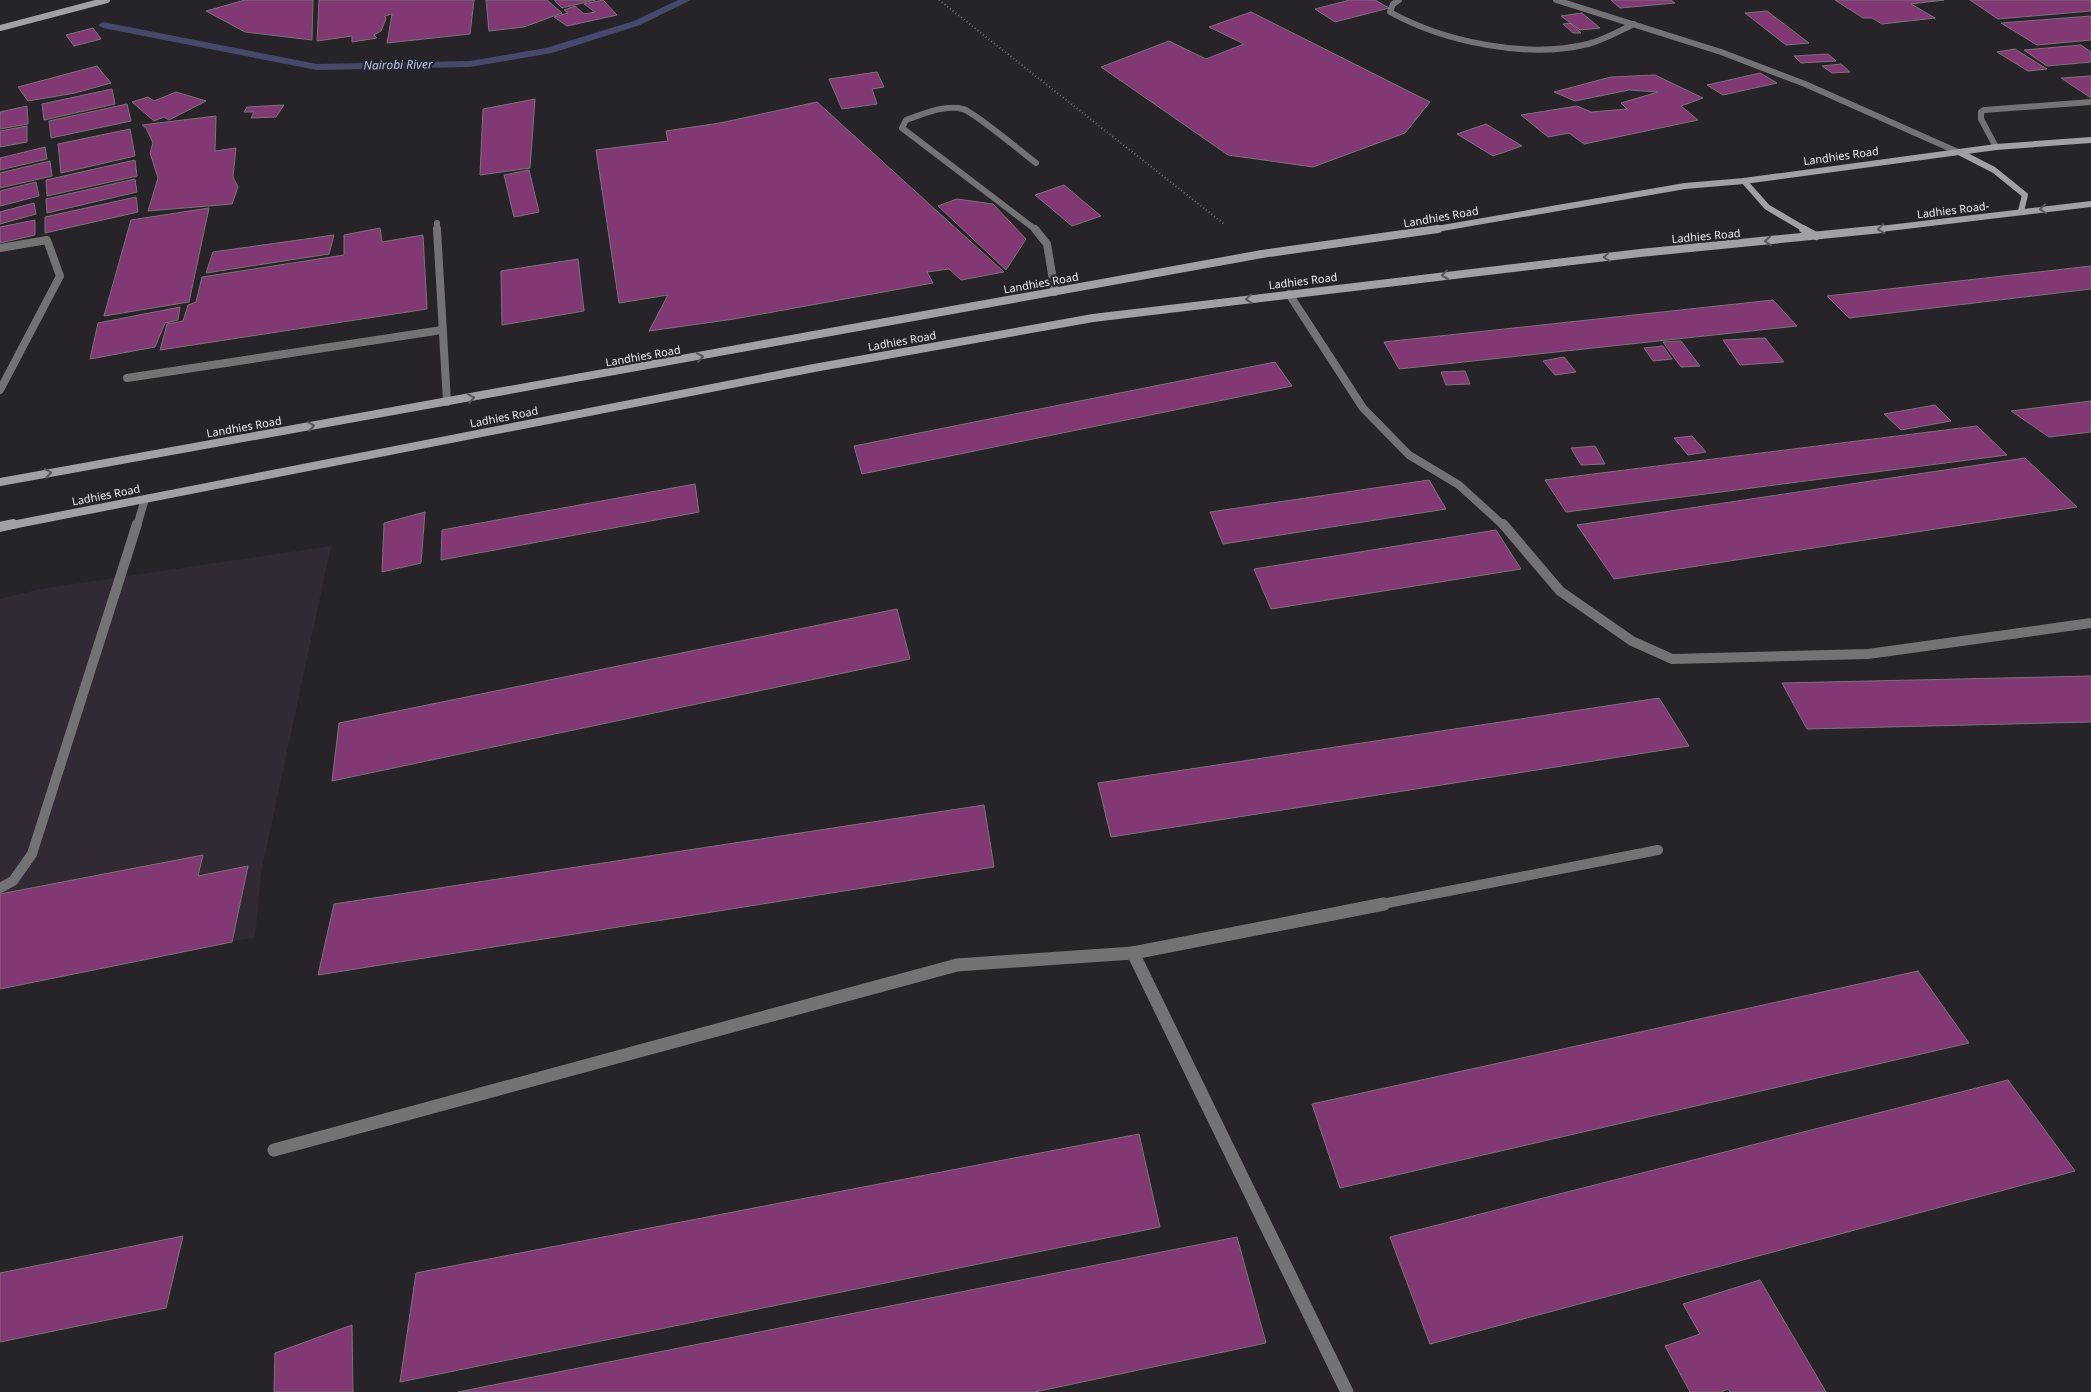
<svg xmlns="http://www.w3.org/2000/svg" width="2091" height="1392" font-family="'Noto Sans',sans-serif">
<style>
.built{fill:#312a35}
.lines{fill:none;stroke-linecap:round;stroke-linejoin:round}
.stream{fill:#47486c;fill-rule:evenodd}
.building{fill:#823872;stroke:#7b7479}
.path{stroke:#706e72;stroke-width:2;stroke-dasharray:1 2.5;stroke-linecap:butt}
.lane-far2{stroke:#737376;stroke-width:6}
.lane-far1{stroke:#737376;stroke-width:8}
.lane{stroke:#737376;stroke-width:10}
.street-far2{stroke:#737376;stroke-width:8}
.street-far1{stroke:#737376;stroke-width:10}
.street{stroke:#737376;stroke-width:13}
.secondary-far2{stroke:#a0a0a5;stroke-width:6}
.secondary-far1{stroke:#a0a0a5;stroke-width:8}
.secondary{stroke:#a0a0a5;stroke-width:10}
.oneway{stroke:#57565b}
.labels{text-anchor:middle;stroke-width:4.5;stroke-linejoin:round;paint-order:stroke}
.far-street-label{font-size:11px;fill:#eceaee;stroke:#272429}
.far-water-label{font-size:12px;font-style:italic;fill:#b0c7f0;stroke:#272429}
</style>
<rect width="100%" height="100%" fill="#272429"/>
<!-- built -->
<path class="built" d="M331 546 261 873 255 938 0 973V599L41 589Z"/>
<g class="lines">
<!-- stream -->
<path class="stream" d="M678 0H691L640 25 552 53 470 67 317 70 103 28 98 25 103 22 317 64 470 61 546 48 634 21Z"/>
</g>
<!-- building -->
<g class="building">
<path d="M245 0H313L312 40 245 32 206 11Z"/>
<path d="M319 0H474L470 34 387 43 392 14 385 16 386 19 381 31 374 35 377 38 352 42V36L317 41Z"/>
<path d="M486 0H547L562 13 524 27 489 31Z"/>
<path d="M554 0H595L562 8Z"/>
<path d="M603 0 617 15 567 26 554 17 568 13 564 10 575 6 584 14 595 12 584 4Z"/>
<path d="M1350 0H1375L1389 8 1335 22 1315 9Z"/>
<path d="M1611 0H1671L1675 3 1620 8Z"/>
<path d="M1835 0H1944L1911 4 1935 18 1882 24 1872 18H1863Z"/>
<path d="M1970 0H2091V11L1998 19Z"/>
<path d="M1767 11 1809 43 1786 45 1745 13Z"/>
<path d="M1251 12 1430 102 1405 133 1313 167 1228 155 1101 67 1169 41 1206 59 1244 44 1209 27Z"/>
<path d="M1582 13 1600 28 1580 30 1561 16Z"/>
<path d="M2091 16V40L2037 45 2001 23Z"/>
<path d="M1570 23 1581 33H1573L1563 24Z"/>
<path d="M93 28 101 39 74 46 66 35Z"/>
<path d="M2081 45 2091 52V62L2047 66 2024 50Z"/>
<path d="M2015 49 2047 69 2028 71 1997 52Z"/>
<path d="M1828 54 1836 61 1801 63 1794 56Z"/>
<path d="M1841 64 1850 72 1832 73 1822 66Z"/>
<path d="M97 66 111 83 75 93 28 101 18 87Z"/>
<path d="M877 72 884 87 872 89 877 104 842 109 829 79Z"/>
<path d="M1760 73 1777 83 1723 95 1707 85Z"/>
<path d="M1655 75 1703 98 1681 106 1698 120 1584 144 1569 133 1548 137 1521 115 1577 106 1591 112 1627 109 1621 103 1658 92 1629 90 1575 101 1554 92 1611 77Z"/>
<path d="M2091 76V98L2061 78Z"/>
<path d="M112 89 115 104 44 120 42 104Z"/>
<path d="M176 92 206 101 169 120 164 117 154 121 132 102 148 97 154 101Z"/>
<path d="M535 99 530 168 480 175 483 109Z"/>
<path d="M817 102 1004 272 961 280 949 269 927 272 933 283 734 319 649 331 668 295 619 303 596 150 668 141 666 131 720 123Z"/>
<path d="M127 104 131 121 51 138 49 121Z"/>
<path d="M284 105 276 117 251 118 254 112H244L247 107Z"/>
<path d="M27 106 28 124 0 129V112Z"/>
<path d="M216 116 215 151 236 148 233 177 238 187 232 204 148 211 158 178 150 153 153 143 146 128 142 125Z"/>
<path d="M1486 124 1522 146 1493 156 1457 134Z"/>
<path d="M27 126V142L0 147V131Z"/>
<path d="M130 129 135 156 61 173 58 144Z"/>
<path d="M45 147 47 159 0 170V158Z"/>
<path d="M135 160 137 176 47 196 46 180Z"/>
<path d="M50 161 52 176 0 188V173Z"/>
<path d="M529 170 539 212 514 217 504 175Z"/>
<path d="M135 179 137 192 47 213 46 199Z"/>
<path d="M36 182 39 196 0 206V191Z"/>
<path d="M1064 185 1101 216 1072 226 1035 195Z"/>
<path d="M136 197 138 212 45 233V217Z"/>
<path d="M957 199 993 204 1026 239 1006 270 938 206Z"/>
<path d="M34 203 36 214 0 224V212Z"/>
<path d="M209 208 189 302 104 316 131 220Z"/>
<path d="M35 220V235L0 243V227Z"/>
<path d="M380 228 382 242 423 235 427 309 160 350 167 324 183 321 188 305 196 302 202 277 344 255V235Z"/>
<path d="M334 235 329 254 206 273 213 252Z"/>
<path d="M578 259 584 311 502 325 501 271Z"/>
<path d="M2091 266V289L1849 318 1827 296Z"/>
<path d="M1773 300 1797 326 1399 369 1384 342Z"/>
<path d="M180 307 178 320 165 323 155 347 90 359 98 323Z"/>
<path d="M1765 338 1784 362 1740 365 1723 340Z"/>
<path d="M1681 341 1700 366 1681 367 1663 342Z"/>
<path d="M1663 346 1672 359 1653 361 1644 348Z"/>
<path d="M1564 357 1576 372 1555 375 1543 361Z"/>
<path d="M1275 362 1292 386 862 474 854 446Z"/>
<path d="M1465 371 1470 384 1446 385 1441 372Z"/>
<path d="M2091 401V432L2049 437 2011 411Z"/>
<path d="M1935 405 1951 421 1901 430 1884 414Z"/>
<path d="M1977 426 2007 455 1566 512 1545 480Z"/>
<path d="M1692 436 1706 452 1688 455 1674 438Z"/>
<path d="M1595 446 1605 464 1581 465 1571 448Z"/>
<path d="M2025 458 2077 507 1614 579 1577 525Z"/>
<path d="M1429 480 1446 509 1223 544 1210 512Z"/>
<path d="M695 484 699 512 441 560 442 530Z"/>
<path d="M425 512 421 563 382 572 384 523Z"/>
<path d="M1496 530 1521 569 1271 609 1254 569Z"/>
<path d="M897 609 910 659 332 781 339 723Z"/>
<path d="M2091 676V722L1807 729 1782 683Z"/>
<path d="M1659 698 1689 746 1111 837 1098 783Z"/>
<path d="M984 805 994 867 318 975 334 904Z"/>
<path d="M203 855 198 876 248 866 232 942 0 989V894Z"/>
<path d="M1918 971 1969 1043 1340 1188 1312 1104Z"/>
<path d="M2008 1080 2075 1171 1430 1344 1390 1237Z"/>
<path d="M1139 1134 1160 1227 400 1382 416 1273Z"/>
<path d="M183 1236 166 1308 0 1342V1273Z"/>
<path d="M1237 1237 1266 1343 1035 1392H458Z"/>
<path d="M1760 1280 1826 1392H1730L1728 1389 1721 1392H1690L1665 1346 1700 1334 1683 1304Z"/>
<path d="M352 1325 353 1392H274L275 1353Z"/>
</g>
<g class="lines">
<!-- path -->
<path class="path" d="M939 0 1224 224"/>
<!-- lane-far2 -->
<g class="lane-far2">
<path d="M1399 0 1393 4 1390 12C1444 42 1527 59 1588 44 1604 40 1619 31 1634 24"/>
<path d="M1556 0 1721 52 1805 84 1958 152"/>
<path d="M1996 147 1981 119V112L1984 110 2091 102"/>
<path d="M1036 163C1023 153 974 112 963 109 945 104 923 114 906 120L902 128 1036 230"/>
<path d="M437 223V230"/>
</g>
<!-- lane-far1 -->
<g class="lane-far1">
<path d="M437 229 447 402"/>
<path d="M1035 229 1047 244 1055 292"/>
<path d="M0 248 47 240 60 276 0 390"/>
<path d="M127 378 442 330"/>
<path d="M137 526 145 499"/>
</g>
<!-- lane -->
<path class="lane" d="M0 888 13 881 32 854 137 524"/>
<!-- street-far2 -->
<path class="street-far2" d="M1289 294 1363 408 1409 455 1459 485 1504 526"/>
<!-- street-far1 -->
<g class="street-far1">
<path d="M1503 524 1560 591 1632 641 1672 659 1868 654 2091 623"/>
<path d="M1377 905 1658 850"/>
</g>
<!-- street -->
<g class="street">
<path d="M274 1150 957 965 1133 953"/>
<path d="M1347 1392 1133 953 1384 904"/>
</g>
<!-- secondary-far2 -->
<g class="secondary-far2">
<path d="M0 28 107 0"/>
<path d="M1959 152 1994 170 2025 195 2021 211"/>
<path d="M1744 181 1767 207 1806 230"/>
<path d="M1431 230 1685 186 1744 181 1996 147 2091 140"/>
<path d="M1872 230 2091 204"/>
</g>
<!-- secondary-far1 -->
<g class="secondary-far1">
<path d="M1803 229 1816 236"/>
<path d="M0 482 1262 254 1438 229"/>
<path d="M7 526 814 368 1093 318 1640 253 1882 229"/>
</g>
<!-- secondary -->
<path class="secondary" d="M0 527 13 524"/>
</g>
<!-- one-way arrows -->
<defs><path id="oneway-chevron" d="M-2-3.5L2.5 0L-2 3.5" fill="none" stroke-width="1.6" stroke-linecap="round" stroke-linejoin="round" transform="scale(1.25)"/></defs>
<g class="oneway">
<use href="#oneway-chevron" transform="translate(2043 209) rotate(174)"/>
<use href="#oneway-chevron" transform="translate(1881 229) rotate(173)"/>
<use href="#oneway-chevron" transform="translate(1768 241) rotate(175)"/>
<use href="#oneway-chevron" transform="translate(1607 257) rotate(174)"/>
<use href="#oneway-chevron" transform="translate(1445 275) rotate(174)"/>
<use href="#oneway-chevron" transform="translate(1249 299) rotate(173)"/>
<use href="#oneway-chevron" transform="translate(700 357) rotate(-10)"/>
<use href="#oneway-chevron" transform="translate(471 398) rotate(-10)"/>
<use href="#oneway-chevron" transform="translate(311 426) rotate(-10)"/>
<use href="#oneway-chevron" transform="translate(48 473) rotate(-10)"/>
</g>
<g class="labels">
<!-- far-street labels -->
<g class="far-street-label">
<text transform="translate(1841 156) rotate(-8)" y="4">Landhies Road</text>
<text transform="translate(1953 210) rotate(-7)" y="4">Ladhies Road-</text>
<text transform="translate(1441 217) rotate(-10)" y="4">Landhies Road</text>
<text transform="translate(1706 236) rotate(-5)" y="4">Ladhies Road</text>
<text transform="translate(1303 281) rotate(-7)" y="4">Ladhies Road</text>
<text transform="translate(1041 283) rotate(-10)" y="4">Landhies Road</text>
<text transform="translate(902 341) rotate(-10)" y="4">Ladhies Road</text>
<text transform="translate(643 356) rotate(-10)" y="4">Landhies Road</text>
<text transform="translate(504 417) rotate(-11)" y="4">Ladhies Road</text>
<text transform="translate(244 427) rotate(-10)" y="4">Landhies Road</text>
<text transform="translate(106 495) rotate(-11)" y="4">Ladhies Road</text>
</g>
<!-- far-water labels -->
<g class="far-water-label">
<text transform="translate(398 65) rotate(-1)" y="4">Nairobi River</text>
</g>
</g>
</svg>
